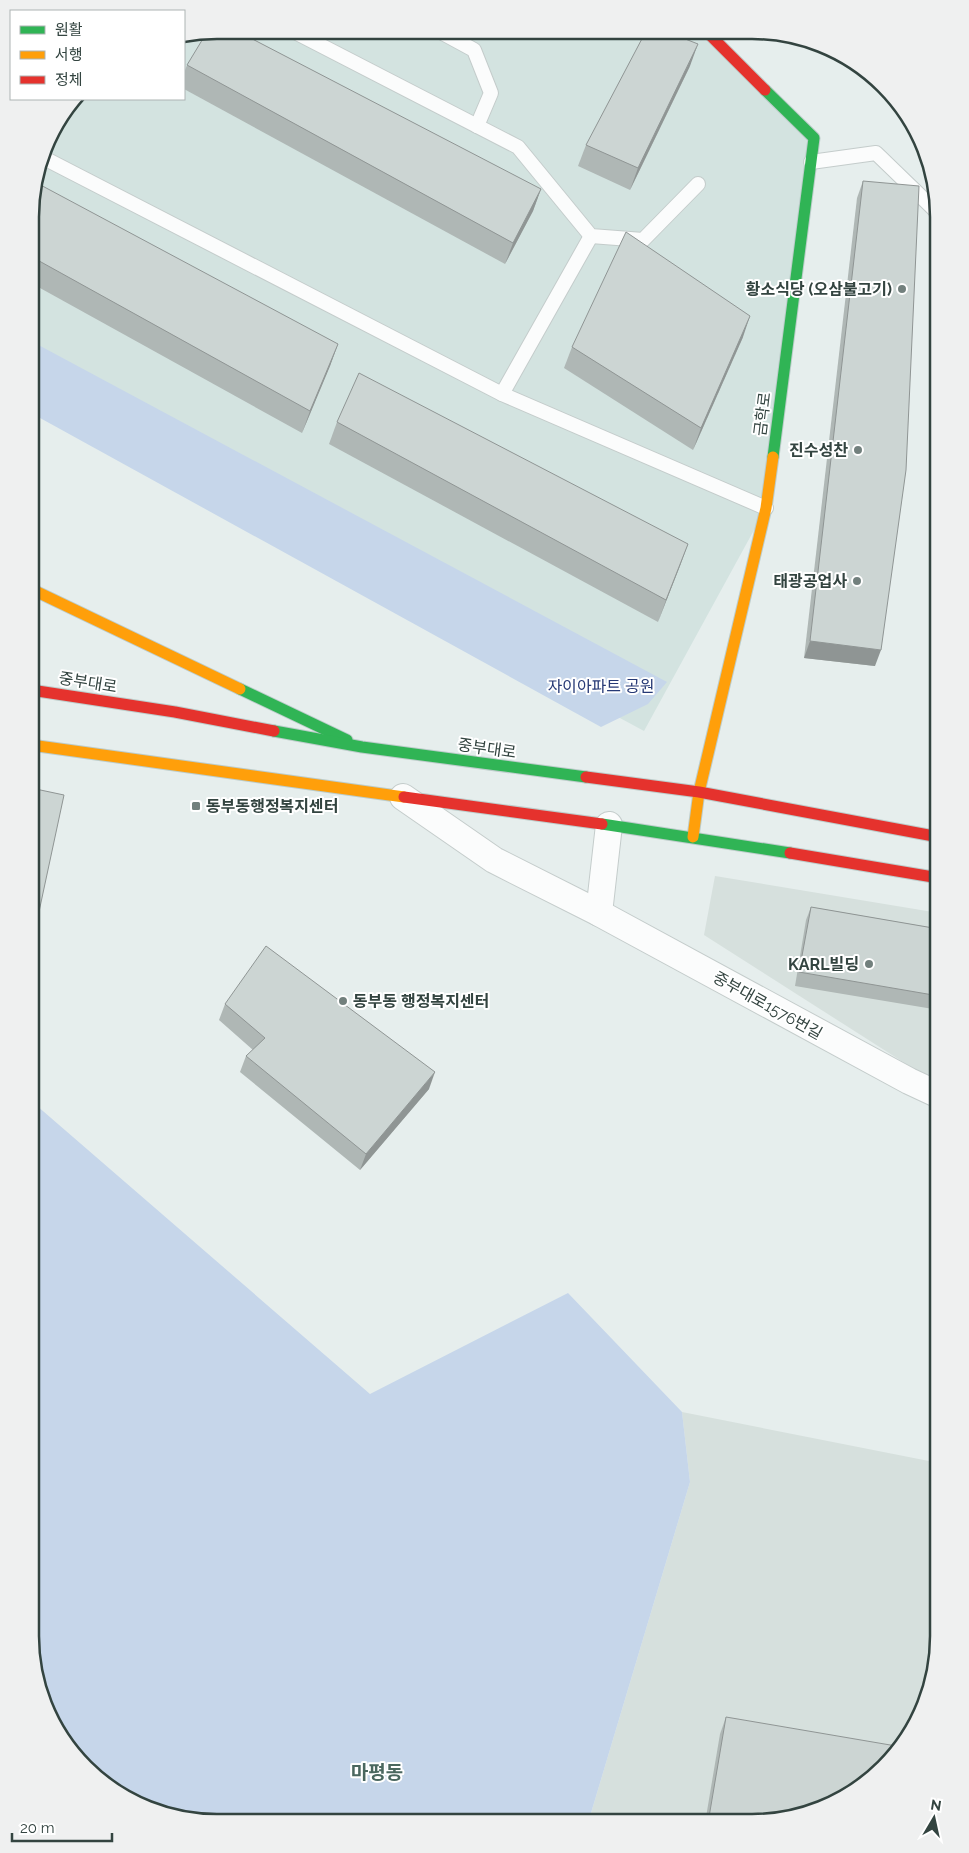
<svg xmlns="http://www.w3.org/2000/svg" width="969" height="1853" font-family="Raleway,'Noto Sans KR',sans-serif">
<style>
.residential{fill:#d3e3e0}
.industrial{fill:#d6e0dd}
.green{fill:#c6d6ea}
.lines{fill:none;stroke-linecap:round;stroke-linejoin:round}
.lane-casing{stroke:#c4cccb;stroke-width:16}
.street-casing{stroke:#c4cccb;stroke-width:28}
.fast-casing{stroke:#bcccca;stroke-width:13}
.slow-casing{stroke:#bcccca;stroke-width:13}
.jam-casing{stroke:#bcccca;stroke-width:13}
.lane{stroke:#fbfcfc;stroke-width:14}
.street{stroke:#fbfcfc;stroke-width:26}
.fast{stroke:#30b455;stroke-width:11}
.slow{stroke:#ff9f0a;stroke-width:11}
.jam{stroke:#e5322d;stroke-width:11}
.wall{fill:#afb7b5}
.shaded-wall{fill:#8f9594}
.building{fill:#ccd5d3;stroke:#8f9594}
.poi-dot{fill:#72807d;stroke:#fff;stroke-width:2}
.labels{text-anchor:middle;stroke-width:4;stroke-linejoin:round;paint-order:stroke}
.poi-label{font-size:16px;font-weight:bold;fill:#334440;stroke:#fff;text-anchor:end}
.street-label{font-size:16px;fill:#334440;stroke:#fff}
.park-label{font-size:16px;fill:#263975;stroke:#fff}
.quarter-label{font-size:19px;font-weight:bold;fill:#4a675f;stroke:#fff}
.rim{fill:none;stroke:#334440;stroke-width:2.5}
</style>
<rect width="100%" height="100%" fill="#e6eeed"/>
<!-- residential -->
<path class="residential" d="M217 30 708 33 814 138 766 508 644 731 31 400 32 193 49 134 77 99H184V37Z"/>
<!-- industrial -->
<g class="industrial">
<path d="M715 876 939 913V1079L914 1069 704 935Z"/>
<path d="M682 1412 939 1463V1648L925 1707 900 1750 752 1823H588L690 1482Z"/>
</g>
<!-- green -->
<g class="green">
<path d="M31 341 667 682 648 704 601 727 31 413Z"/>
<path d="M31 1102 36 1105 370 1394 568 1293 682 1412 690 1482 588 1823 192 1821 145 1809 94 1777 61 1740 40 1696 30 1636Z"/>
</g>
<g class="lines">
<defs>
<g id="lane">
<path d="M291 30 518 147 591 236 643 240 698 184"/>
<path d="M439 31 474 50 491 93 477 126"/>
<path d="M42 157 502 394 766 508"/>
<path d="M811 162 876 153 938 213"/>
<path d="M502 394 591 236"/>
</g>
<g id="street">
<path d="M403 797 494 860 599 913 909 1081 939 1095"/>
<path d="M599 913 609 825"/>
</g>
<g id="fast">
<path d="M765 90 814 138 773 457"/>
<path d="M240 689 347 740"/>
<path d="M274 731 362 747 586 777"/>
<path d="M602 824 790 853"/>
</g>
<g id="slow">
<path d="M31 589 240 689"/>
<path d="M31 745 404 797"/>
<path d="M693 837 699 792 766 508 773 457"/>
</g>
<g id="jam">
<path d="M708 33 765 90"/>
<path d="M31 690 175 712 274 731"/>
<path d="M586 777 699 792 939 837"/>
<path d="M404 797 602 824"/>
<path d="M790 853 939 878"/>
</g>
</defs>
<!-- lane casing -->
<use href="#lane" class="lane-casing"/>
<!-- street casing -->
<use href="#street" class="street-casing"/>
<!-- fast casing -->
<use href="#fast" class="fast-casing"/>
<!-- slow casing -->
<use href="#slow" class="slow-casing"/>
<!-- jam casing -->
<use href="#jam" class="jam-casing"/>
<!-- lane -->
<use href="#lane" class="lane"/>
<!-- street -->
<use href="#street" class="street"/>
<!-- fast -->
<use href="#fast" class="fast"/>
<!-- slow -->
<use href="#slow" class="slow"/>
<!-- jam -->
<use href="#jam" class="jam"/>
</g>
<!-- wall -->
<g class="wall">
<path d="M187 65 541 189 533 211 505 264 184 89V73Z"/>
<path d="M690 66 630 190 578 166 586 145Z"/>
<path d="M863 181 875 666 804 658 857 198Z"/>
<path d="M32 193 338 344 330 366 302 433 31 283Z"/>
<path d="M743 337 693 450 564 368 572 347Z"/>
<path d="M337 422 688 544 658 622 329 444Z"/>
<path d="M811 907 939 929V1010L795 986 806 920Z"/>
<path d="M225 1004 429 1089 360 1170 240 1072 246 1056 253 1050 219 1020Z"/>
<path d="M726 1717 752 1823H705L720 1734Z"/>
</g>
<!-- shaded-wall -->
<g class="shaded-wall">
<path d="M698 44 690 66 630 190 638 168Z"/>
<path d="M541 189 533 211 505 264 513 243Z"/>
<path d="M750 316 743 337 693 450 701 428Z"/>
<path d="M338 344 330 366 302 433 310 411Z"/>
<path d="M688 544 680 566 658 622 666 600Z"/>
<path d="M810 641 881 650 875 666 804 658Z"/>
<path d="M435 1072 429 1089 360 1170 366 1154Z"/>
</g>
<!-- building -->
<g class="building">
<path d="M217 30H235L541 189 513 243 187 65 207 32Z"/>
<path d="M645 33H670L698 44 638 168 586 145Z"/>
<path d="M863 181 919 186 906 470 881 650 810 641Z"/>
<path d="M35 182 338 344 310 411 32 257V193Z"/>
<path d="M626 232 750 316 701 428 572 347Z"/>
<path d="M359 373 688 544 666 600 337 422Z"/>
<path d="M31 788 64 795 31 949Z"/>
<path d="M811 907 939 929V996L799 972Z"/>
<path d="M266 946 435 1072 366 1154 246 1056 265 1038 225 1004Z"/>
<path d="M726 1717 902 1747 900 1750 856 1791 812 1813 752 1823H708Z"/>
</g>
<!-- markers -->
<g class="poi-dot">
<circle cx="902" cy="289" r="5"/>
<circle cx="858" cy="450" r="5"/>
<circle cx="857" cy="581" r="5"/>
<rect x="191" y="801" width="10" height="10" rx="2.5"/>
<circle cx="869" cy="964" r="5"/>
<circle cx="343" cy="1001" r="5"/>
</g>
<g class="labels">
<!-- poi labels -->
<g class="poi-label">
<text x="892" y="295">황소식당 (오삼불고기)</text>
<text x="848" y="456">진수성찬</text>
<text x="847" y="587">태광공업사</text>
<text x="206" y="812" text-anchor="start">동부동행정복지센터</text>
<text x="859" y="970">KARL빌딩</text>
<text x="353" y="1007" text-anchor="start">동부동 행정복지센터</text>
</g>
<!-- street labels -->
<g class="street-label">
<text transform="translate(762 414) rotate(-83)" y="6">금학로</text>
<text transform="translate(88 682) rotate(9)" y="6">중부대로</text>
<text transform="translate(487 748) rotate(8)" y="6">중부대로</text>
<text transform="translate(768 1005) rotate(29)" y="6">중부대로1576번길</text>
</g>
<!-- park labels -->
<g class="park-label">
<text x="601" y="692">자이아파트 공원</text>
</g>
<!-- quarter labels -->
<g class="quarter-label">
<text x="377" y="1779">마평동</text>
</g>
</g>
<!-- crop -->
<path d="M0 0H969V1853H0ZM217 39H752A178 178 0 0 1 930 217V1636A178 178 0 0 1 752 1814H217A178 178 0 0 1 39 1636V217A178 178 0 0 1 217 39Z" fill="#eff0f0" fill-rule="evenodd"/>
<path class="rim" d="M217 39H752A178 178 0 0 1 930 217V1636A178 178 0 0 1 752 1814H217A178 178 0 0 1 39 1636V217A178 178 0 0 1 217 39Z"/>
<!-- legend -->
<rect x="10" y="10" width="175" height="90" fill="#ffffff" stroke="#adb4b3"/>
<rect x="20" y="26" width="25" height="8" fill="#30b455" stroke="#adb4b3"/>
<text x="55" y="35" font-size="15" fill="#334440">원활</text>
<rect x="20" y="51" width="25" height="8" fill="#ff9f0a" stroke="#adb4b3"/>
<text x="55" y="60" font-size="15" fill="#334440">서행</text>
<rect x="20" y="76" width="25" height="8" fill="#e5322d" stroke="#adb4b3"/>
<text x="55" y="85" font-size="15" fill="#334440">정체</text>
<!-- north arrow -->
<g transform="translate(934 1818) rotate(9)" stroke="#ffffff" stroke-width="4" paint-order="stroke">
<path d="M0-4L9 19L0 12L-9 19Z" fill="#334440"/>
<text y="-8" font-size="14" font-weight="bold" text-anchor="middle" fill="#334440">N</text>
</g>
<!-- scale -->
<path d="M12 1833v8h100v-8" fill="none" stroke="#334440" stroke-width="2.5"/>
<text x="20" y="1833" font-size="15" fill="#334440" stroke="#ffffff" stroke-width="4" paint-order="stroke">20 m</text>
</svg>
